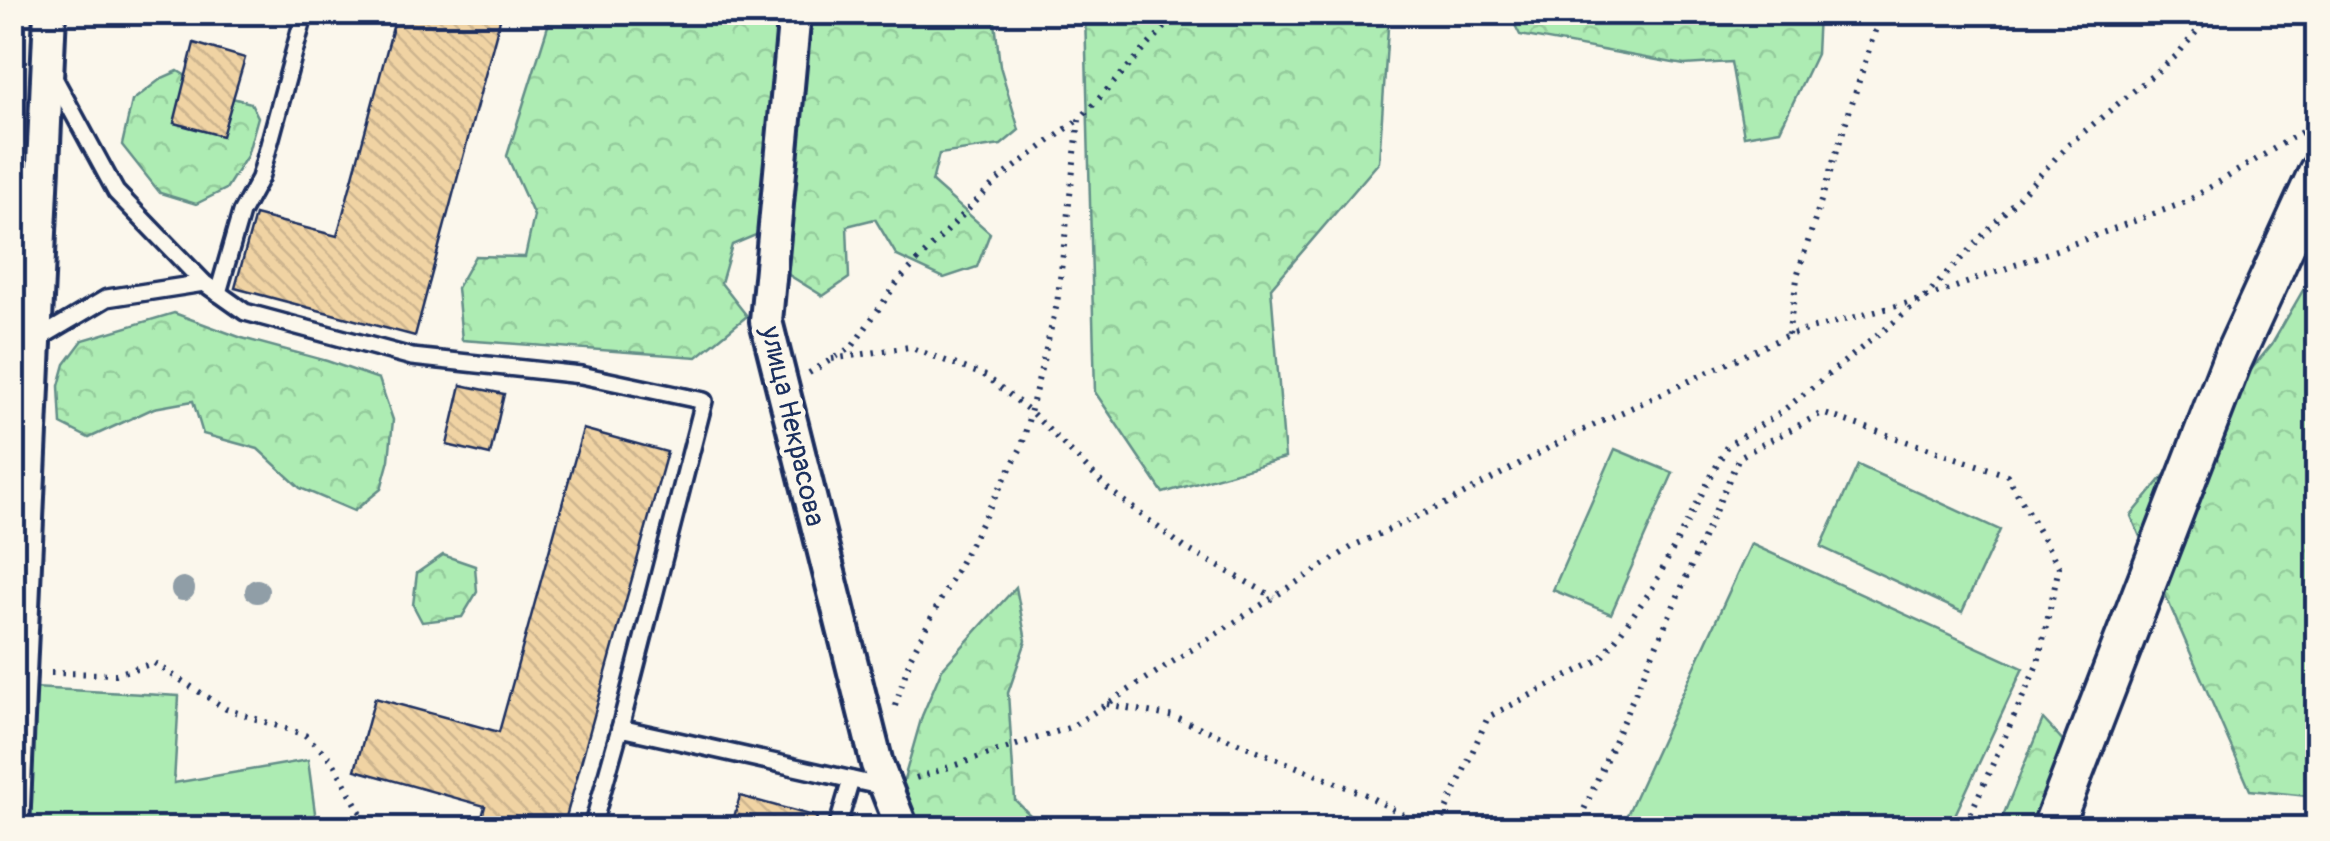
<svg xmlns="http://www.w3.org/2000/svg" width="2330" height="841" font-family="Pangolin,sans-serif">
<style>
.green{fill:#adecb3;stroke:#648e88;stroke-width:2.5}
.forest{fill:url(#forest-crowns);stroke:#648e88;stroke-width:2.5}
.building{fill:url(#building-back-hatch);stroke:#1b2f5e;stroke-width:2.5}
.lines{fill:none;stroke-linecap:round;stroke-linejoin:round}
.service-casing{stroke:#1b2f5e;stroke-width:22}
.minor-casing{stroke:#1b2f5e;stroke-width:38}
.tertiary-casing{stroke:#1b2f5e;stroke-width:45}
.path{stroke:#1b2f5e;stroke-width:6;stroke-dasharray:2.5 8;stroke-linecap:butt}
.service{stroke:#fbf7ec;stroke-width:15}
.minor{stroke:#fbf7ec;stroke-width:30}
.tertiary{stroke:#fbf7ec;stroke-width:38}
.tree{fill:#909ea7}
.labels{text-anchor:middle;stroke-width:9;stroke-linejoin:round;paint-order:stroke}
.street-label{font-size:28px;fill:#1b2f5e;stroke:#fbf7ec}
</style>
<defs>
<pattern id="forest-crowns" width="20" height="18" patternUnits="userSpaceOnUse" patternTransform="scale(2.5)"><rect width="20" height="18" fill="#adecb3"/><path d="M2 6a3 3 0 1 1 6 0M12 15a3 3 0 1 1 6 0" fill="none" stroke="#94cb9c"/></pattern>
<pattern id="building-back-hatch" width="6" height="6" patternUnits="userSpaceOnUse" patternTransform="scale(2.5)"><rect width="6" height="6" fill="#f0d3a3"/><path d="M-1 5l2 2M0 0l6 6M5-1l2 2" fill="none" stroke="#cdb58f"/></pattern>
</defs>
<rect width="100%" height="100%" fill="#fbf7ec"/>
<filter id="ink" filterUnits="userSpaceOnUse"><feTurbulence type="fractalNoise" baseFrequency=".01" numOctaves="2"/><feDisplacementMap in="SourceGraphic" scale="20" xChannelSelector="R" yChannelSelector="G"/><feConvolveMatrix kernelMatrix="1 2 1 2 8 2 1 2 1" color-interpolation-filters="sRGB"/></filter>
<g filter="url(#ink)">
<!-- green -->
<g class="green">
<path d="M1615 449 1673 473 1611 614 1553 590Z"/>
<path d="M1858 465 2000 530 1962 612 1821 547Z"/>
<path d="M1751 544 2023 668 1949 828H1621Z"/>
<path d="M33 688 179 696 174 783 308 760 317 828H26Z"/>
</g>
<!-- forest -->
<g class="forest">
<path d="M13 12 25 13 13 200 12 13Z"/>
<path d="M552 13H994L1000 66 1019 130 1001 145 939 154 932 182 990 233 977 267 944 278 897 256 875 219 847 226 849 278 823 296 789 275 765 231 732 245 721 283 747 316 697 357 462 340 457 288 475 256 525 257 534 216 507 156Z"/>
<path d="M1085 13H1389L1379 162 1271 288 1285 458 1163 493 1095 392Z"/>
<path d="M1509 13H1818L1816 54 1780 130 1744 136 1731 62 1684 65 1520 35Z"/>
<path d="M178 71 214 93 251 103 258 117 247 156 226 189 196 204 160 193 122 145 132 101 162 78Z"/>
<path d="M2317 266V797L2250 790 2131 516 2272 344Z"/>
<path d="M174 313 242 338 327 361 379 379 393 420 389 460 381 489 354 511 300 488 258 449 203 434 193 401 154 408 89 438 61 424 59 386 65 364 83 340Z"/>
<path d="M443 555 475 566 477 592 462 617 422 622 413 605 417 573Z"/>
<path d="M1016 587 1026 641 1008 693 1015 800 1043 828H890L922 716 942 669Z"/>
<path d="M2043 719 2068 746 2040 828H1998Z"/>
</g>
<!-- building -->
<g class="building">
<path d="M397 12H502L415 336 235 288 255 215 337 236Z"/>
<path d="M194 43 245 58 222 136 174 123Z"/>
<path d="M461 385 504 394 490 455 447 445Z"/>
<path d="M583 429 667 452 563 828H479L485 806 355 770 375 698 499 732Z"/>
<path d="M740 796 817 817 814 828H731Z"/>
</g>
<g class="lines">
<defs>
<g id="service">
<path d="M52 74 116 192 204 283 245 312 412 357 581 375 704 401 620 728"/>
<path d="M218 293 241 213 260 178 305 12"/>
<path d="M36 340 107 298 204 283"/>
<path d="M592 828 620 728 884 787"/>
<path d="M837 828 851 780"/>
</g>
<g id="minor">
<path d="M795 12 766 321 877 764 902 828"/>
<path d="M13 828 50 12"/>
</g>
<path id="tertiary" d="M2052 828 2231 363 2318 173"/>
</defs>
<!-- service casing -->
<use href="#service" class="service-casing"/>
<!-- minor casing -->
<use href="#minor" class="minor-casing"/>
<!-- tertiary casing -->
<use href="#tertiary" class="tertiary-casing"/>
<!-- path -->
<g class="path">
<path d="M1788 335 1798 273 1881 12"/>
<path d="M832 359 909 347 986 376 1031 412 1108 489 1185 548 1274 597"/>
<path d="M809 373 852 347 899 280 995 182 1078 120"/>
<path d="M51 673 116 674 154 663 226 709 305 735 332 760 369 828"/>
<path d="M1107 704 1174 717 1366 795 1429 828"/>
<path d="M895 706 911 656 1022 446 1057 304 1079 120 1179 12"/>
<path d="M916 778 1071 727 1355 545 1449 502 1573 435 1788 335 1923 299 2068 145 2176 56 2213 12"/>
<path d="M334 826 339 828"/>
<path d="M1438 828 1488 717 1601 659 1652 589 1727 446 1780 413 1923 299 2186 202 2318 122"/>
<path d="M1576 828 1739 457 1822 413 2007 475 2059 567 2038 663 1964 828"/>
</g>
<!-- service -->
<use href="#service" class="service"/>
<!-- minor -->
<use href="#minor" class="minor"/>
<!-- tertiary -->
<use href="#tertiary" class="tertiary"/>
</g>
<!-- trees -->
<g class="tree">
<circle cx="183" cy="589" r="12"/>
<circle cx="257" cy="591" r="12"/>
</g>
</g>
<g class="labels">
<!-- street labels -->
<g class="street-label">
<text transform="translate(794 426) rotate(77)" y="10">улица Некрасова</text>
</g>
</g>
<!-- margin -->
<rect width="2330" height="841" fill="none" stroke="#fbf7ec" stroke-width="50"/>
<rect x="25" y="25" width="2280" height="791" fill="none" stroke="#1b2f5e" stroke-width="4" filter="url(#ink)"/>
</svg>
